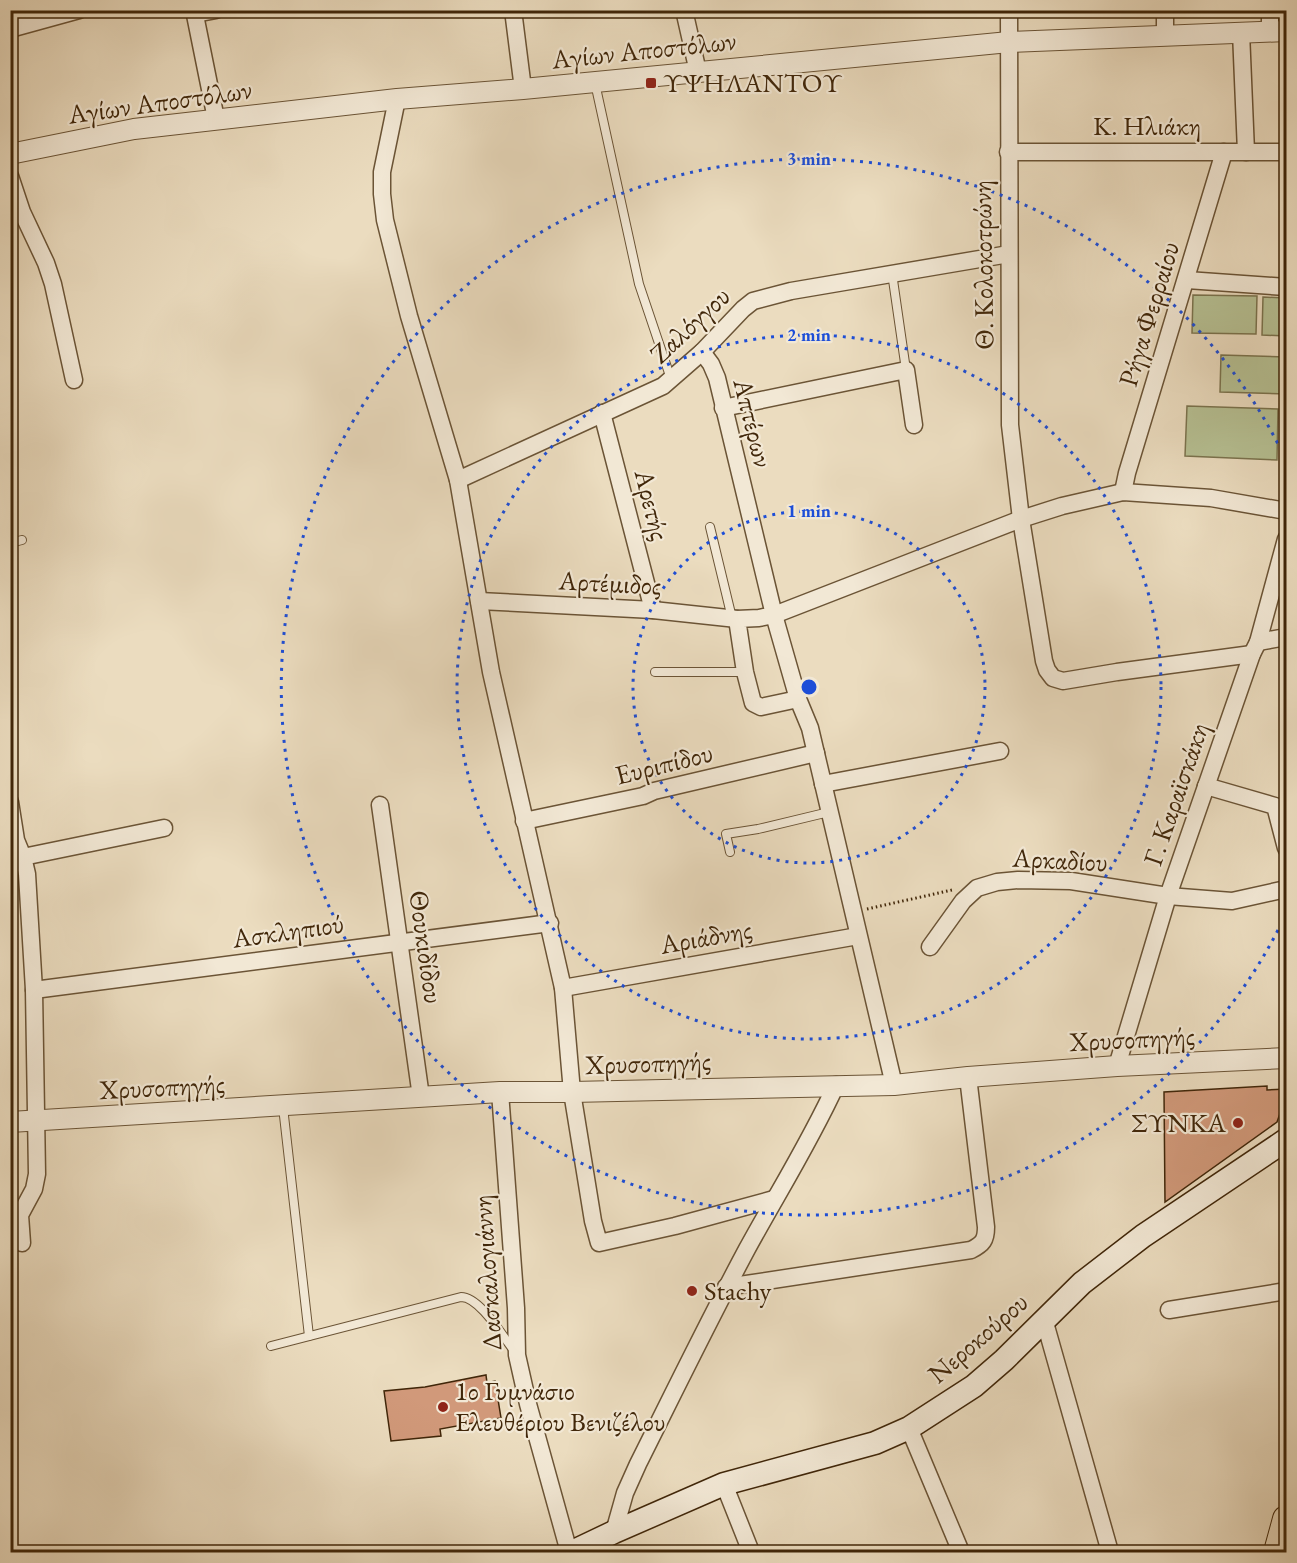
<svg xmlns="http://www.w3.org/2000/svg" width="1297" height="1563" font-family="'EB Garamond',serif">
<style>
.garden{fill:#b6c093;stroke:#7b734e;stroke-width:1.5}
.building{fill:#d1997a;stroke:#402609;stroke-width:1.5}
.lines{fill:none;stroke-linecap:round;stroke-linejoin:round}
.service-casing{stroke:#6b5436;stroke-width:10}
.minor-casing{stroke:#6b5436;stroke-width:19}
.tertiary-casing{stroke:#6b5436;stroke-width:22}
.secondary-casing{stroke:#402609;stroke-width:25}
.primary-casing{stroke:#402609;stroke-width:28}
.path{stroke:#402609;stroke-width:3;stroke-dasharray:1.5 3;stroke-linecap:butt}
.service{stroke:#f2e8d5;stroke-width:8}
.minor{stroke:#f2e8d5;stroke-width:16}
.tertiary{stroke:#f2e8d5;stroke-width:20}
.secondary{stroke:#f2e8d5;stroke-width:22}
.primary{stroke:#ebdcbf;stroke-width:26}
.ring{fill:none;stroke:#1d4ed8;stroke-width:3;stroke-dasharray:3 6}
.poi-dot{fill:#8f2418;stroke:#f2e8d5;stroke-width:2}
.labels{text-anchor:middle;stroke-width:4.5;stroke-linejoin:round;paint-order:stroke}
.street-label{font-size:27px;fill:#402609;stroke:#f2e8d5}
.poi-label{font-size:27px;fill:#402609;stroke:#f2e8d5;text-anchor:start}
.centre{fill:#1d4ed8;stroke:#f2e8d5;stroke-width:3}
.ring-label{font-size:18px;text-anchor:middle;font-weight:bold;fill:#1d4ed8;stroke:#f2e8d5;stroke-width:4.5;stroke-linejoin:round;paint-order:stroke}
</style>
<rect width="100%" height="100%" fill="#ebdcbf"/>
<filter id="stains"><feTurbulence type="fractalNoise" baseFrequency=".00333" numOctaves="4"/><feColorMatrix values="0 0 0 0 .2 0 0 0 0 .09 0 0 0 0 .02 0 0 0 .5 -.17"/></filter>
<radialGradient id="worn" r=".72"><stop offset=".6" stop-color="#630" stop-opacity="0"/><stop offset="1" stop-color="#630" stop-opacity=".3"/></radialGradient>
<!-- garden -->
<g class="garden">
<path d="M1193 295 1257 296 1256 334 1192 333Z"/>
<path d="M1263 297 1286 298V336L1262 335Z"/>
<path d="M1221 355 1286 357V394L1220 392Z"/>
<path d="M1187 406 1278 409 1277 460 1185 456Z"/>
</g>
<!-- building -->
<g class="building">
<path d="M1267 1086V1090L1287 1089V1107L1282 1108 1277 1122 1165 1202 1164 1092Z"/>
<path d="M486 1375 487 1383 495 1381 501 1418 440 1429 441 1436 391 1441 384 1391 425 1387Z"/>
</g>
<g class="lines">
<defs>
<g id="service">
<path d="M595 83 639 284 671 379"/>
<path d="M892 273 906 370"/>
<path d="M710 527 732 618"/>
<path d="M10 543 22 540"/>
<path d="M655 672H745"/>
<path d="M730 852 726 834 758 829 829 812"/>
<path d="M283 1107 309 1336"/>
<path d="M271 1346 461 1297C480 1297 503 1337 515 1352"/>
</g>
<g id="minor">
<path d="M194 10 216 119"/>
<path d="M513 10 523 89"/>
<path d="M684 10 698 72"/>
<path d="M1009 10 1010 425 1021 519 1044 661 1047 670 1053 678 1063 681 1117 672 1252 654"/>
<path d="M1270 10V31"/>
<path d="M195 14 216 10"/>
<path d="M10 29 79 10"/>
<path d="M1241 32 1246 152"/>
<path d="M1165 36V10"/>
<path d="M397 99 382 172V194L385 220 409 316 458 480 491 672 563 988 572 1092 593 1221 599 1243 675 1226 774 1199"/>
<path d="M1008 152H1286"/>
<path d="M10 176 22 212 46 263 53 284 74 380"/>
<path d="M1187 280 1286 287"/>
<path d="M702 352 711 364 717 378 774 615 798 699"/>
<path d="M723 408 906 370 914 425"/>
<path d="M602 413 653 610"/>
<path d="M458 480 663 386 702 352 743 309 753 301 791 291 1009 254"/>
<path d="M1123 492 1127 473 1224 152"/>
<path d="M479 601 653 610 737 619"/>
<path d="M1258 642 1286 637"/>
<path d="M823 784 1000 751"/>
<path d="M1206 786 1275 806 1286 848"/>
<path d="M10 802 16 840 23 857 27 874 34 990 37 1174 34 1189 20 1215 22 1243"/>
<path d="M380 805 421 1097"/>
<path d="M524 821 643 796 654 791 816 753"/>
<path d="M23 857 164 828"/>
<path d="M930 947 963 901 977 888 997 882 1018 880 1071 881 1168 896 1232 901 1286 889"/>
<path d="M563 988 858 936"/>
<path d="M34 990 550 923"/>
<path d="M1117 1066 1168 896 1252 654 1258 642 1286 539"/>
<path d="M894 1085 810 728 798 699 761 707 753 703 745 672 737 619 759 618 774 615 1021 519 1062 506 1123 492 1211 498 1286 511"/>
<path d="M500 1092 516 1308 517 1355 528 1404 569 1552"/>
<path d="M726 1287 971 1250C983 1244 986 1240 986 1227L968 1077"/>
<path d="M1169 1310 1286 1291"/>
<path d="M1044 1319 1110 1552"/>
<path d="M909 1428 961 1552"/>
<path d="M724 1484 751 1552"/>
<path d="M614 1532 625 1493 638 1464C674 1392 709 1320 747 1249 777 1194 810 1142 836 1085"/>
</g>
<g id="tertiary">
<path d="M10 154 134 129 397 99 523 89 1009 42 1286 31"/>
<path d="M10 1122 500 1092H572L894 1085 968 1077 1117 1066 1286 1058"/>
</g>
<path id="secondary" d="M572 1552 614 1532 724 1484 875 1443 909 1428 974 1386 1004 1360 1082 1283 1143 1236 1286 1140"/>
<path id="primary" d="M1277 1552 1286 1519"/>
</defs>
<!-- service casing -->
<use href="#service" class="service-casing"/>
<!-- minor casing -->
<use href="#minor" class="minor-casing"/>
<!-- tertiary casing -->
<use href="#tertiary" class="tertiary-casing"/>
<!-- secondary casing -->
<use href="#secondary" class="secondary-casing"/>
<!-- primary casing -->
<use href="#primary" class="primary-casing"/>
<!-- path -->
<path class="path" d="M867 909 952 890"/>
<!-- service -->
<use href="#service" class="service"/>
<!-- minor -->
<use href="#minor" class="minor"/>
<!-- tertiary -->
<use href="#tertiary" class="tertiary"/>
<!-- secondary -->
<use href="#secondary" class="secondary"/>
<!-- primary -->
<use href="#primary" class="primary"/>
</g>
<!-- distance rings -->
<g class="ring">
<circle cx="809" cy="687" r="176"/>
<circle cx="809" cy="687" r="352"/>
<path d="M1286 914A528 528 0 1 1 1286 460"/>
</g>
<!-- markers -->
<g class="poi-dot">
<rect x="645" y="77" width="12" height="12" rx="3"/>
<circle cx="1238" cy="1123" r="6"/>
<circle cx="692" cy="1291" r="6"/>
<circle cx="443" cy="1407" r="6"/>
</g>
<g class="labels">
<!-- street labels -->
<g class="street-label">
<text transform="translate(644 50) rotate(-6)" y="9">Αγίων Αποστόλων</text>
<text transform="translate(160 102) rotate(-8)" y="9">Αγίων Αποστόλων</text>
<text x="1147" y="135">Κ. Ηλιάκη</text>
<text transform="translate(983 265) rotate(-91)" y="9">Θ. Κολοκοτρώνη</text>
<text transform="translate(1149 314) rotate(-73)" y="9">Ρήγα Φερραίου</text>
<text transform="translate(690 325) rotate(-43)" y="9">Ζαλόγγου</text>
<text transform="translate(753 423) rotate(76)" y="9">Απτέρων</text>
<text transform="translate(652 505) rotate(76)" y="9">Αρετής</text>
<text transform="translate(610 583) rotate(3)" y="9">Αρτέμιδος</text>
<text transform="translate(664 764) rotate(-14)" y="9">Ευριπίδου</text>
<text transform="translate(1176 794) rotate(-71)" y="9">Γ. Καραϊσκάκη</text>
<text transform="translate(1060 860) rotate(3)" y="9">Αρκαδίου</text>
<text transform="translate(288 931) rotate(-8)" y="9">Ασκληπιού</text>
<text transform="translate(706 937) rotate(-10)" y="9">Αριάδνης</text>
<text transform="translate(426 947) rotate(82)" y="9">Θουκιδίδου</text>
<text transform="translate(1132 1039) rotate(-3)" y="9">Χρυσοπηγής</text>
<text transform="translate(648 1063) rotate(-2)" y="9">Χρυσοπηγής</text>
<text transform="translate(162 1087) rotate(-3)" y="9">Χρυσοπηγής</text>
<text transform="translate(487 1273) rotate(-94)" y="9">Δασκαλογιάννη</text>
<text transform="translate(978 1338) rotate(-41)" y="9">Νεροκούρου</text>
</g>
<!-- poi labels -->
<g class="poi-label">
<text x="663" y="92">ΥΨΗΛΑΝΤΟΥ</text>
<text x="1226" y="1132" text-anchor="end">ΣΥΝΚΑ</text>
<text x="704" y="1300">Stachy</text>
<text x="455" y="1400">1ο Γυμνάσιο<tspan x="455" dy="31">Ελευθέριου Βενιζέλου</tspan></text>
</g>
</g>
<circle cx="809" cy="687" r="9" class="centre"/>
<g class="ring-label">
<text x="809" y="165">3 min</text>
<text x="809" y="341">2 min</text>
<text x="809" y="517">1 min</text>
</g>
<!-- margin -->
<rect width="1297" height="1563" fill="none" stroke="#ebdcbf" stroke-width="36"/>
<rect x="12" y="12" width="1273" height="1539" fill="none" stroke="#402609" stroke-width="3"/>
<rect x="18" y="18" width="1261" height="1527" fill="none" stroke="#402609" stroke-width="1.5"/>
<rect width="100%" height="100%" filter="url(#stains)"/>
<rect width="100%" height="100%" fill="url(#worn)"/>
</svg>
